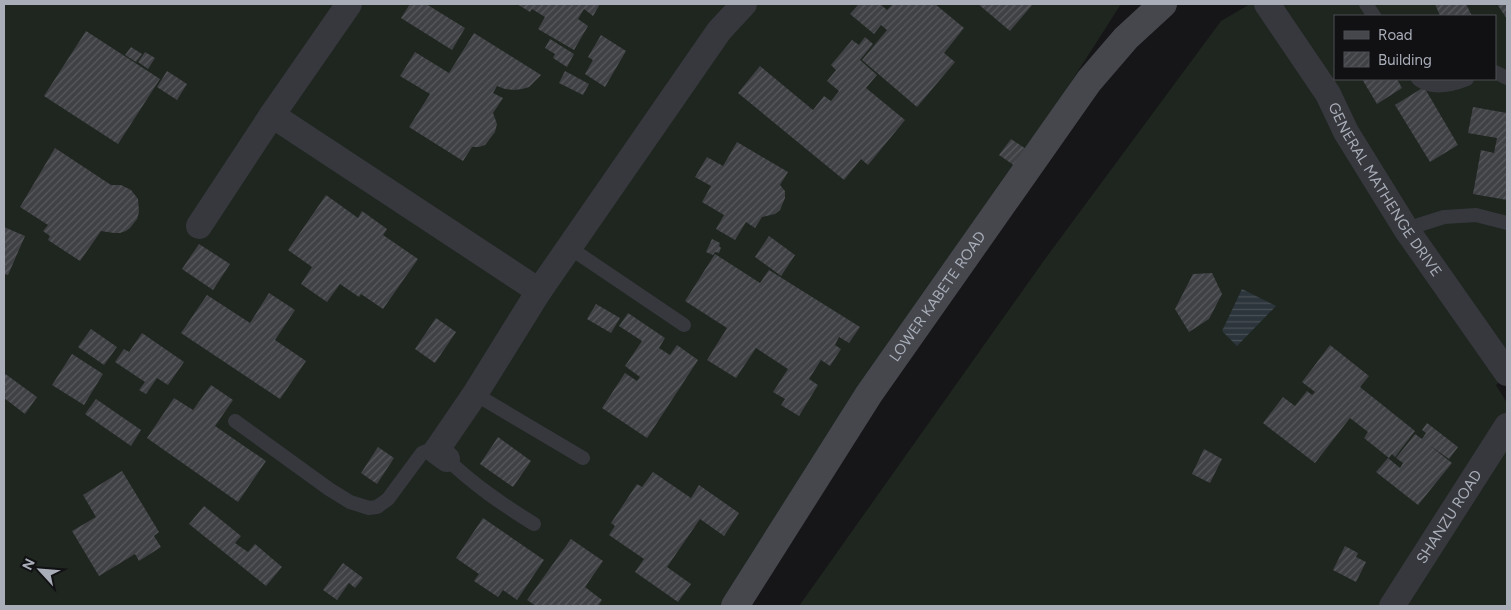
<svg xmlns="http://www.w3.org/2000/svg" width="1511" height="610" font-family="Figtree,sans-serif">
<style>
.garden{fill:#1e261f;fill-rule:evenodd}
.water{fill:url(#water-rules)}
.building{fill:url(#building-hatch)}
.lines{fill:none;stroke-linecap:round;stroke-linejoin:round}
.service{stroke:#37383d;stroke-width:14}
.minor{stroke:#37383d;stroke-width:26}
.secondary{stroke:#45474d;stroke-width:28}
.labels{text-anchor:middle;stroke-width:4;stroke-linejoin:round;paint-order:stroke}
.street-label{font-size:15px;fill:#a8adb8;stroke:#111113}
</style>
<defs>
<pattern id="water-rules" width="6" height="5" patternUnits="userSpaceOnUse" patternTransform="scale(1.25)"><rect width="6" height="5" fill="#2c353c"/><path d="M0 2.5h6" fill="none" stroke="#485056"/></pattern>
<pattern id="building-hatch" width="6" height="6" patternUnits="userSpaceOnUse" patternTransform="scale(1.25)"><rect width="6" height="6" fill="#404145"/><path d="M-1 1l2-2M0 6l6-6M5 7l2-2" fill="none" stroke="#595a5e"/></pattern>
</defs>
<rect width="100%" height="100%" fill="#161618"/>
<!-- garden -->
<g class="garden">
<path d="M4 4H1121L736 606H4Z"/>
<path d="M1250 4H1507V374L1496 385 1507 403V606H799L1045 259 1221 21ZM1335 16H1495V79H1335Z"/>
</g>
<!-- water -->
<path class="water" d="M1242 289 1276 306 1237 346 1222 331Z"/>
<!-- building -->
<g class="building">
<path d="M410 4H426L465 28 452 50 401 18Z"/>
<path d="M517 4H600L593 16 584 9 578 19 588 26 574 50 538 29 545 17 532 9 530 12Z"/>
<path d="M859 4H880L887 10 893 4H935L964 28 944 53 955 62 917 107 862 60 887 30 881 25 874 34 850 14Z"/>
<path d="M978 4H1033L1010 31Z"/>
<path d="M1435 4H1466L1472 16H1440Z"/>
<path d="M1497 4H1507V19Z"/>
<path d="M86 31 160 79 118 144 44 96Z"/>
<path d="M474 33 541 75 529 87 522 89 514 90 505 89 497 86 493 93 503 98 493 113 497 124 495 132 485 145 479 147H472L463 161 409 127 430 94 400 76 415 52 449 73Z"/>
<path d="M601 35 626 51 605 87 585 74 593 60 588 57Z"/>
<path d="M865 37 873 44 860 60 877 75 866 88 905 120 868 165 861 159 844 180 738 93 760 66 813 110 824 96 831 101 839 91 827 81 836 70 831 65 852 40 859 45Z"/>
<path d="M550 39 574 54 567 67 553 58 555 54 545 48Z"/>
<path d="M131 47 142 54 136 62 125 55Z"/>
<path d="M145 52 155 58 148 69 138 62Z"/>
<path d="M167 71 187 84 177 100 157 87Z"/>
<path d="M565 71 589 84 583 95 559 83Z"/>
<path d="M1362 79H1397L1402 88 1377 104Z"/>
<path d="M1424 87 1458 145 1430 162 1395 105Z"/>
<path d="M1473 107 1507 113V200L1473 194 1481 150 1494 153 1497 138 1468 133Z"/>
<path d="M1011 139 1026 149 1015 166 999 155Z"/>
<path d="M737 142 788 172 780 185 785 191V198L780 210 775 214 762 217 755 228 746 222 735 240 716 229 724 215 702 202 711 186 695 177 707 157 723 166Z"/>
<path d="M55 148 111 185H121L131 190 138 199 139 212 137 219 130 228 126 231 120 233H114L101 231 80 261 48 240 50 236 43 231 48 225 20 207Z"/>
<path d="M326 195 358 218 362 211 387 229 383 235 418 259 383 309 361 294 359 297 340 284 327 302 301 284 312 267 288 250Z"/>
<path d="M4 227 25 236 8 275 4 274Z"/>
<path d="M769 236 795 255 781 276 755 257Z"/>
<path d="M712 239 720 243 719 246 721 248 719 253 715 252 713 255 706 252Z"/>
<path d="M199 244 230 264 213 290 182 269Z"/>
<path d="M715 254 760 283 769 270 860 327 849 343 839 337 835 345 841 349 830 366 821 360 809 379 818 385 799 416 781 405 785 399 773 392 788 369 756 348 736 378 707 360 727 328 685 301Z"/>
<path d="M1212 273 1222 294 1209 319 1189 332 1175 309 1193 274Z"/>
<path d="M269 293 295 310 275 340 306 361 280 399 181 333 207 295 250 323Z"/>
<path d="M596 304 620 318 611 333 587 319Z"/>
<path d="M628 313 665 338 659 348 670 355 677 345 698 360 647 438 602 408 625 373 637 381 640 377 625 366 642 341 619 326Z"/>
<path d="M436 318 456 332 435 363 415 349Z"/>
<path d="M91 329 117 347 104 365 78 347Z"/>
<path d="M142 333 184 362 168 385 157 378 146 394 139 390 145 382 115 362 124 349 129 352Z"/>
<path d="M1330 345 1369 376 1360 387 1415 431 1395 457 1392 454 1389 458 1364 438 1368 432 1350 418 1315 463 1263 423 1283 397 1295 406 1307 391 1312 395 1315 392 1302 382Z"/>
<path d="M72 354 103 374 84 405 52 385Z"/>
<path d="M4 373 37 397 25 414 4 398Z"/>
<path d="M211 385 233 400 215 426 266 461 238 502 147 438 174 398 193 410Z"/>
<path d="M96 399 141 430 131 446 85 414Z"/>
<path d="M1427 423 1458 447 1449 459 1429 445 1452 463 1418 505 1376 472 1388 458 1400 468 1403 463 1396 458 1415 434 1422 439 1426 433 1422 430Z"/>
<path d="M498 437 531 461 513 487 480 464Z"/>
<path d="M378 447 394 458 377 484 361 473Z"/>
<path d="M1204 449 1222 459 1210 483 1192 474Z"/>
<path d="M122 471 159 532 154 536 161 547 139 561 135 554 99 576 72 531 96 517 83 495Z"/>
<path d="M653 472 691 498 699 485 739 513 724 536 700 519 667 567 691 584 678 602 635 572 644 559 609 535 615 526 611 523 637 484 642 487Z"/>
<path d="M204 506 241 536 235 543 248 552 255 544 282 567 266 586 189 524Z"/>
<path d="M483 518 544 560 517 600 503 590 498 597 474 581 479 574 456 558Z"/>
<path d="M571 539 603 561 585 587 602 600 598 606H536L527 600Z"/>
<path d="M1345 546 1358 553 1356 557 1366 562 1356 582 1333 570Z"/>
<path d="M343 563 363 578 355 588 349 583 337 600 323 590Z"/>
</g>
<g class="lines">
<!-- service -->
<g class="service">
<path d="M1366 4 1374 16"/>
<path d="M1495 72 1507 78"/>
<path d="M1418 79C1432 90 1452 85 1467 79"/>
<path d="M1406 229 1444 217 1476 215 1507 223"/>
<path d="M570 248 684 325"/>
<path d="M475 394 583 458"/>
<path d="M235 421 329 489 350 502 369 508 377 507 388 499 422 453 429 450 436 451"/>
<path d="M447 459C474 485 502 504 534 524"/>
</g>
<!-- minor -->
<g class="minor">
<path id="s1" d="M1267 4 1328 94 1346 132 1406 229 1507 373"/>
<path d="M272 115 539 291"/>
<path d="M199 226 272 115 349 4"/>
<path d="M447 459 436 451 475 394 539 291 719 31 744 4"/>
<path id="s2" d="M1392 606 1507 426"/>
</g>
<!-- secondary -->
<path class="secondary" id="s3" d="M735 606 869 394 1089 81 1126 38 1163 4"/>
</g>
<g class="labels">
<!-- street labels -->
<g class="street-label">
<text dy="5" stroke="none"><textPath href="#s1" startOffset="220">GENERAL MATHENGE DRIVE</textPath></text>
<text dy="5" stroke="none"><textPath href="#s3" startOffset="370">LOWER KABETE ROAD</textPath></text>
<text dy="5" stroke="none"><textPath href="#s2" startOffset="106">SHANZU ROAD</textPath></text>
</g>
</g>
<!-- border -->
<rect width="1511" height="610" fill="none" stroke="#a8adb8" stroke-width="10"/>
<!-- legend -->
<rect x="1334" y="15" width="162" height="65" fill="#111113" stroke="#4d4f55"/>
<rect x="1344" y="31" width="25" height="8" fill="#45474d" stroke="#4d4f55"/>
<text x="1378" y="40" font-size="15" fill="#a8adb8">Road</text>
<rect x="1344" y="52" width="25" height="15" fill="url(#building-hatch)" stroke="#4d4f55"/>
<text x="1378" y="65" font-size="15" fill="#a8adb8">Building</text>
<!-- north arrow -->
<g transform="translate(40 570) rotate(296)" stroke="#111113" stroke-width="4" paint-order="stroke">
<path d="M0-4L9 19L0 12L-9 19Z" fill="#a8adb8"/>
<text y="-8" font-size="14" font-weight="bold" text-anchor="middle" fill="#a8adb8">N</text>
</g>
</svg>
